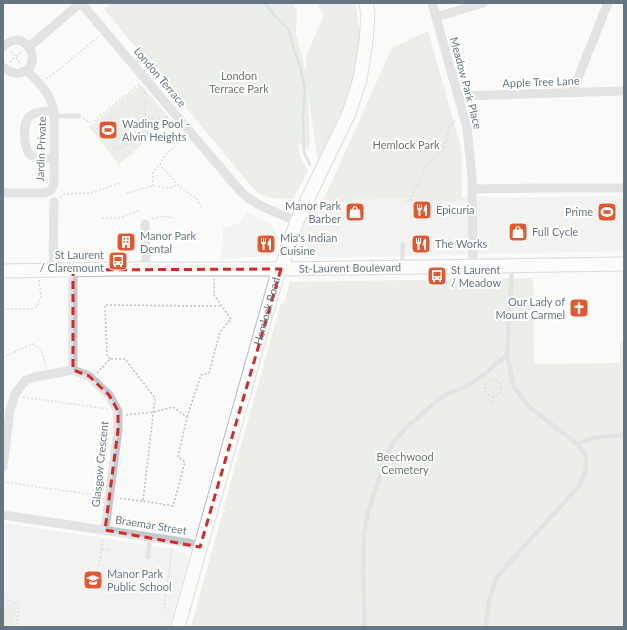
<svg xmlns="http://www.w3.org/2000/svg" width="627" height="630" font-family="Lato,sans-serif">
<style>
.built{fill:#e8e9e9}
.green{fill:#dadfd7}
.water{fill:#bbc7cb}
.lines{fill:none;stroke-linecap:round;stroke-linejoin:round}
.stream{stroke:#bbc7cb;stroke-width:2.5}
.secondary-casing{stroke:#b3babf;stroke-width:15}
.path{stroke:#bbbfc2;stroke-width:1.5;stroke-dasharray:2 2;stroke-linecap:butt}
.lane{stroke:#c3c8cc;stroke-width:4.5}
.street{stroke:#c3c8cc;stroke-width:9}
.secondary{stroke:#fff;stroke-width:13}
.marked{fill:none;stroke:#d62828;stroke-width:3;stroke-dasharray:8 5;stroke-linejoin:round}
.labels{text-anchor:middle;stroke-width:4;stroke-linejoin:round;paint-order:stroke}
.park-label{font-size:11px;fill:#687a64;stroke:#fff}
.street-label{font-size:11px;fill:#657683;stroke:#fff}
.poi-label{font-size:11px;fill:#657683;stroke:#fff;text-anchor:start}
</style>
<rect width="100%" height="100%" fill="#fafaf8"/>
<!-- built -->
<g class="built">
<path d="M624 196V251L303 258 294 255 307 216 324 199 351 204 352 199Z"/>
<path d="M247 212 272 225 278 238 270 256 222 259 223 228 241 222Z"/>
<path d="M3 523 169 548 185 553 189 557 169 627H14L17 605 3 603Z"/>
</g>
<!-- green -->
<g class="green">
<path d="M111 3H292L297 11 296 34 307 76 306 57 324 15 316 3H356L360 44 349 95 318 161 307 86 310 139 308 150 298 142C297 153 303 162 308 171L293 199C278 198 264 200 253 188L104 9Z"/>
<path d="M428 31 461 148 462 198 352 199V204L324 199 392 48Z"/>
<path d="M141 85 171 120 119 164 89 127Z"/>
<path d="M533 278 534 364 620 363V342H624V627H191L223 512H225L226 510H223L281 303H284L290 282Z"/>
<path d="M3 603 17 605 14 627H3Z"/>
</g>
<!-- water -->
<path class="water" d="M110 118 119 132 109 140 97 128Z"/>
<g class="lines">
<!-- stream -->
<path class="stream" d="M265 3 274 15 289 30 294 50 300 66 305 89 303 115 304 152 310 165"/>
<defs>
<g id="secondary">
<path id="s1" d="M3 271 118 269H281L624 264"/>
<path id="s2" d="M178 627 276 279 281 269 297 221 349 113 360 79 366 41 368 14 366 3"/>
</g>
</defs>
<!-- secondary casing -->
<use href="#secondary" class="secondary-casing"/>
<!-- path -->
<g class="path">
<path d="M11 51 21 64"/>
<path d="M10 62 22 51"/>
<path d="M46 79 61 68 99 36"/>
<path d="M145 92 142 96 146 101 145 114 156 121 168 117"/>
<path d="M145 114 140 119 146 128"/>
<path d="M83 118 90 122 94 121 140 84"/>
<path d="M185 137 165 155 160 165 181 188 198 200 202 210"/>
<path d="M112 146 118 149 139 138 150 124 156 121"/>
<path d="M153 186V171L160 165"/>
<path d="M127 193 153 186 169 188 177 185"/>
<path d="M60 197 65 194 91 193 120 183"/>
<path d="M410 200 421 178 425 166 442 152 446 142 449 128 455 119"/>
<path d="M403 202 410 200H464"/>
<path d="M102 218H119L140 210"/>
<path d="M152 219 163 216 173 218"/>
<path d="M3 309H32L37 307 41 296 39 280"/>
<path d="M3 357 33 344 41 349 46 367"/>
<path d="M110 359 107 355 105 305 221 306"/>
<path d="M97 373 110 359H125L155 398 143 501 118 498"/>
<circle cx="493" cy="388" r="8"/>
<path d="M493 396V404"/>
<path d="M23 397 108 409"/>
<path d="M126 415 154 412 173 407 187 417 178 457 185 462 173 506 143 501"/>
<path d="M187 417 201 375 209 373 220 332 231 319 214 295V279"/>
<path d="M3 482 102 496"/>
<path d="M102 549 110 550"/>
<path d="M99 566 103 538"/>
<path d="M3 599 19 604 16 627"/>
<path d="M164 609 172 548"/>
</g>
<!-- lane -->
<g class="lane">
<path d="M54 116H79"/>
<path d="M402 267 403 245"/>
<path d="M577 444 592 438 624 435"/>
<path d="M148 557 150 537"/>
<path d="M365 627 363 570 364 538 367 516 385 459 394 441 408 426 443 396 469 385 483 375 507 355"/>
<path d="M485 627 490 598 496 578 520 551 579 486 586 470V456L577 444 528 406 514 387 507 355 512 268"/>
</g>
<!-- street -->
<g class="street">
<path d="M81 3 241 192C257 207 278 213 297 221"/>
<path d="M432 3 467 128 472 176 473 266"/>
<path d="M436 17 483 3"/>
<path d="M3 47C26 24 46 67 20 73 13 74 8 72 3 67"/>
<path d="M29 47 80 3"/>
<path d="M572 93 608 3"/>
<path d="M458 96 624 91"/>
<path d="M54 158C47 158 38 160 32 156 23 151 22 122 30 116 36 111 46 111 54 112"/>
<path d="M472 189 542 188H624"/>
<path d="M3 193H44L51 190 54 183V112C51 94 39 82 26 70"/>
<path d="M145 224 146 269"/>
<path d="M53 270 54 202"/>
<path d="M73 270V370"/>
<path d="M3 467 10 411 14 397 17 391 26 380 35 377 73 370 89 376 109 395 118 411V430L105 530"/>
<path d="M3 515 189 543 200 547"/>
</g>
<!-- secondary -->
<use href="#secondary" class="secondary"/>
</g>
<!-- marked area -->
<path d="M0 0H627V630H0ZM281 269 200 547 105 530 118 430V411L109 395 89 376 73 370V270Z" fill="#fafaf8" fill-opacity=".55" fill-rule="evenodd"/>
<path class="marked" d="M281 269 200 547 105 530 118 430V411L109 395 89 376 73 370V270Z"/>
<!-- icons -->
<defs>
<symbol id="stadium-square" viewBox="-11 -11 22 22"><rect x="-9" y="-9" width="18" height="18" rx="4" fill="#e4572e" stroke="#fff"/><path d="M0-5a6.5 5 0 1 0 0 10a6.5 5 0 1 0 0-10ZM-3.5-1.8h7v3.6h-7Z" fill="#fff"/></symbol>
<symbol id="restaurant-square" viewBox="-11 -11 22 22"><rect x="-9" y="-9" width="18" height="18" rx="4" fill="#e4572e" stroke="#fff"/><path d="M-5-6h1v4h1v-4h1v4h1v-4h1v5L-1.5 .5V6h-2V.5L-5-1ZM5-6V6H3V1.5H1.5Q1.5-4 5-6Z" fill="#fff"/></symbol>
<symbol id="shop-square" viewBox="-11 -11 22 22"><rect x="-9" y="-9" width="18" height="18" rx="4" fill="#e4572e" stroke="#fff"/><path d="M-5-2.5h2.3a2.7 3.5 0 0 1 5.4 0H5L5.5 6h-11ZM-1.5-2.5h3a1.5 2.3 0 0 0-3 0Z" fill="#fff"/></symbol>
<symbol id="building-square" viewBox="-11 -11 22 22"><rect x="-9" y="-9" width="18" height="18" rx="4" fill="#e4572e" stroke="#fff"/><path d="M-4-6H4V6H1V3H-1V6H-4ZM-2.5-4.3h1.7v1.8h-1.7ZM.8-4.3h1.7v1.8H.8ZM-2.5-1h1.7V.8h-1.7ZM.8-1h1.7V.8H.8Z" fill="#fff"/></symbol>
<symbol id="bus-square" viewBox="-11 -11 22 22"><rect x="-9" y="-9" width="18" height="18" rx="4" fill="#e4572e" stroke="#fff"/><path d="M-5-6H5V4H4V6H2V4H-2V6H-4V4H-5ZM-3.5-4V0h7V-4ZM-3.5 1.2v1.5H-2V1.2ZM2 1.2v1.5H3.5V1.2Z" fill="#fff"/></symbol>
<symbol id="church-square" viewBox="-11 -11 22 22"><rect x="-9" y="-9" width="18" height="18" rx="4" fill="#e4572e" stroke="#fff"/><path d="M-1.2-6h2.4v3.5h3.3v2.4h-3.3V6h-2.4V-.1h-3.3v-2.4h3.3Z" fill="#fff"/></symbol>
<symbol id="school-square" viewBox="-11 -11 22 22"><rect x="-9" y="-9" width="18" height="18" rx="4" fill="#e4572e" stroke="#fff"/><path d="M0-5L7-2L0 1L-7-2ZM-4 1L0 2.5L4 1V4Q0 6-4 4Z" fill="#fff"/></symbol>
</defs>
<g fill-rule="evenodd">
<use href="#stadium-square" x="97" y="119" width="22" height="22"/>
<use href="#restaurant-square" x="411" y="199" width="22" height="22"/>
<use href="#shop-square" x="344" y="201" width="22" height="22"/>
<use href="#stadium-square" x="596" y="201" width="22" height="22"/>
<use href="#shop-square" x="507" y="221" width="22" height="22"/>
<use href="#building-square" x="115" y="231" width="22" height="22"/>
<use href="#restaurant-square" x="255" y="233" width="22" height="22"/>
<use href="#restaurant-square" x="410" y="233" width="22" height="22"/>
<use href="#bus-square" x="107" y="250" width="22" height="22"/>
<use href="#bus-square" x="426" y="265" width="22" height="22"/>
<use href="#church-square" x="568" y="297" width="22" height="22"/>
<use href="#school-square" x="82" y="569" width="22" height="22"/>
</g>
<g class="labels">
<!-- park labels -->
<g class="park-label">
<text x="239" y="80">London<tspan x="239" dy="13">Terrace Park</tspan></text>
<text x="406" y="149">Hemlock Park</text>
<text x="405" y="461">Beechwood<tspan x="405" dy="13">Cemetery</tspan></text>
</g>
<!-- street labels -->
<g class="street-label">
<text transform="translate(160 77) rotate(50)" y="4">London Terrace</text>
<text transform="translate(541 82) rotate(-2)" y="4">Apple Tree Lane</text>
<text transform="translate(466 83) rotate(75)" y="4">Meadow Park Place</text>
<text transform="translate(41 149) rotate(-88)" y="4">Jardin Private</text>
<text dy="4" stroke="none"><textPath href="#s1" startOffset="347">St-Laurent Boulevard</textPath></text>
<text dy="4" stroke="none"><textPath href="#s2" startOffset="328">Hemlock Road</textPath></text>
<text transform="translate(100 464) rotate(-84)" y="4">Glasgow Crescent</text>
<text transform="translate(151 525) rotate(9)" y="4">Braemar Street</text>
</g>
<!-- poi labels -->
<g class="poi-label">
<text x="122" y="128">Wading Pool -<tspan x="122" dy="13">Alvin Heights</tspan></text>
<text x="341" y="210" text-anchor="end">Manor Park<tspan x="341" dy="13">Barber</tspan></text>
<text x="436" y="214">Epicuria</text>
<text x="593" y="216" text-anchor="end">Prime</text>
<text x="532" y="236">Full Cycle</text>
<text x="140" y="240">Manor Park<tspan x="140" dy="13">Dental</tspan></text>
<text x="280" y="242">Mia's Indian<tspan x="280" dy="13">Cuisine</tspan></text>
<text x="435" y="248">The Works</text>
<text x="104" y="259" text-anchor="end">St Laurent<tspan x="104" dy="13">/ Claremount</tspan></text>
<text x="451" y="274">St Laurent<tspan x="451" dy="13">/ Meadow</tspan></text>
<text x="565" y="306" text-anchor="end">Our Lady of<tspan x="565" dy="13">Mount Carmel</tspan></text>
<text x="107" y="578">Manor Park<tspan x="107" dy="13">Public School</tspan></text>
</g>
</g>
<!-- border -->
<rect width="627" height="630" fill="none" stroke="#657683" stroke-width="8"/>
</svg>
